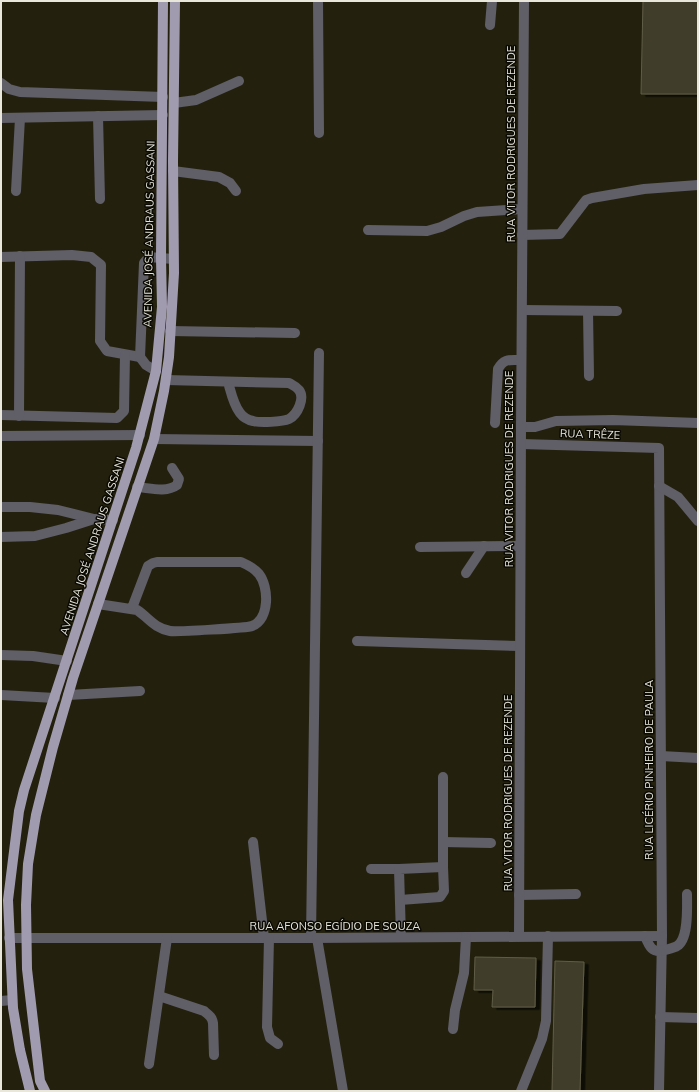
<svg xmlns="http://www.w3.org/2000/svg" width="699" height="1092" font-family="Mulish,sans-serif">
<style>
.building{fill:#403d29;stroke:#605d47;filter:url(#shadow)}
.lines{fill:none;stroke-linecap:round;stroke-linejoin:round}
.minor{stroke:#605e67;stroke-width:10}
.major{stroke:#a19baf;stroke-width:10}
.labels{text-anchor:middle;stroke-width:3;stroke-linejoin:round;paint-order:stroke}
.street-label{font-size:11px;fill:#e9e7db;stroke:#0b0a04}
</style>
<defs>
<filter id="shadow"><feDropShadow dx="4.5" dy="2.5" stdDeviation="0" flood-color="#0009"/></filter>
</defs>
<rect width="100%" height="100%" fill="#23210d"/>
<!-- building -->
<g class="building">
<path d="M643 1H698V94H641Z"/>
<path d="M475 957 536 958 535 1007H492L493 990H474Z"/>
<path d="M555 961 584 962 580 1091H552Z"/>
</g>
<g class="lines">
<!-- minor -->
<g class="minor">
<path d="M318 1 319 133"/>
<path d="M490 25 492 1"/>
<path d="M1 83 9 89 20 92 163 97"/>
<path d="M174 103 196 100 239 81"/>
<path d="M98 116 100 199"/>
<path d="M1 118 163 115"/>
<path d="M173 171 219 177 230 183 236 191"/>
<path d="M16 191 20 118"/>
<path d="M368 230 427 231 441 227 464 216 477 212 522 209"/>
<path d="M522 235 560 234 586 200 592 198 644 189 698 185"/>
<path d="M1 257 72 255 91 257 101 265 100 341 107 351 140 357"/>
<path d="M522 310 617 311"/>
<path d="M588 311 589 376"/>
<path d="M170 331 295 333"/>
<path d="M156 371 146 365 140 357 144 263 149 257 173 259"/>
<path d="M166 380 289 383C292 385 296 386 299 390 305 398 298 414 289 419 282 422 260 423 253 421 248 420 243 417 240 413 233 404 231 392 228 382"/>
<path d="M1 415 117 418 124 411 125 355"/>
<path d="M19 416 20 256"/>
<path d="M495 423 498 369C504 358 510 360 521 360"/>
<path d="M521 427H535L556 421 613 420 698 423"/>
<path d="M1 436 140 435"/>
<path d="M154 439 318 441"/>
<path d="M521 444 659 448 662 936 659 1091"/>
<path d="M659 486 678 497 698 521"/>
<path d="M137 487C150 488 166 493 177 485L179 479 172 468"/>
<path d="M1 507H30L58 510 94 519 113 520"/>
<path d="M1 537 35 536 66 528 94 519"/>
<path d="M420 547 520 546"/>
<path d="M466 573 484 546"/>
<path d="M98 604 137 610C149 618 154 628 170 631 175 632 247 628 252 626 270 619 269 587 259 574 254 568 248 565 241 562H157L153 563 148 566 132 608"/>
<path d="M357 641 520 646"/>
<path d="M1 655 33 656 67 661"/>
<path d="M1 695 55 698"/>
<path d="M68 695 140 691"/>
<path d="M661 756 698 758"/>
<path d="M253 842 264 938"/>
<path d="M443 842 491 843"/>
<path d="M371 869H399"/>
<path d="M519 895 576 894"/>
<path d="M400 900 440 897 444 891 443 867"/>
<path d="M519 936 521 427 524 1"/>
<path d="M645 936C649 946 652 954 665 950 668 949 674 948 677 946 689 939 687 907 687 894"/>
<path d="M401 937 399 869 443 867V777"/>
<path d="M9 938H311L662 936"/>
<path d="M269 938 267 1027 270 1038 278 1044"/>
<path d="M311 938 319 353"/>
<path d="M317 938 343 1091"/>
<path d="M159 996 204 1011C209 1015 212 1017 213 1023L214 1055"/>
<path d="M1 1001 12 1000"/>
<path d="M660 1017 698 1018"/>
<path d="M453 1029 455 1010 464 973 466 937"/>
<path d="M149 1064 167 938"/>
<path d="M521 1091 542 1039 546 1021 548 936"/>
</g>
<!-- major -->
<g class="major">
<path d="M30 1091 20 1050 13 1008 8 900 19 811 24 790 136 448 156 371 162 307 161 258 163 1"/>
<path d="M45 1091 40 1081 27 969 26 905 28 864 36 815 53 747 73 678 154 439 164 391 169 357 174 273 173 161 175 1"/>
</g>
</g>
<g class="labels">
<!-- street labels -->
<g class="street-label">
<text transform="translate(511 144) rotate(-90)" y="4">RUA VITOR RODRIGUES DE REZENDE</text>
<text transform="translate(149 234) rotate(-89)" y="4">AVENIDA JOSÉ ANDRAUS GASSANI</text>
<text transform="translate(590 434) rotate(2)" y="4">RUA TRÊZE</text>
<text transform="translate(509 469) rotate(-90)" y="4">RUA VITOR RODRIGUES DE REZENDE</text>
<text transform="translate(92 546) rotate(-72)" y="4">AVENIDA JOSÉ ANDRAUS GASSANI</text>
<text transform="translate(649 770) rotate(-90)" y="4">RUA LICÉRIO PINHEIRO DE PAULA</text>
<text transform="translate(508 793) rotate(-90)" y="4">RUA VITOR RODRIGUES DE REZENDE</text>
<text x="335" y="930">RUA AFONSO EGÍDIO DE SOUZA</text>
</g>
</g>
<!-- border -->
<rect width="699" height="1092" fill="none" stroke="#e9e7db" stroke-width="4"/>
</svg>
